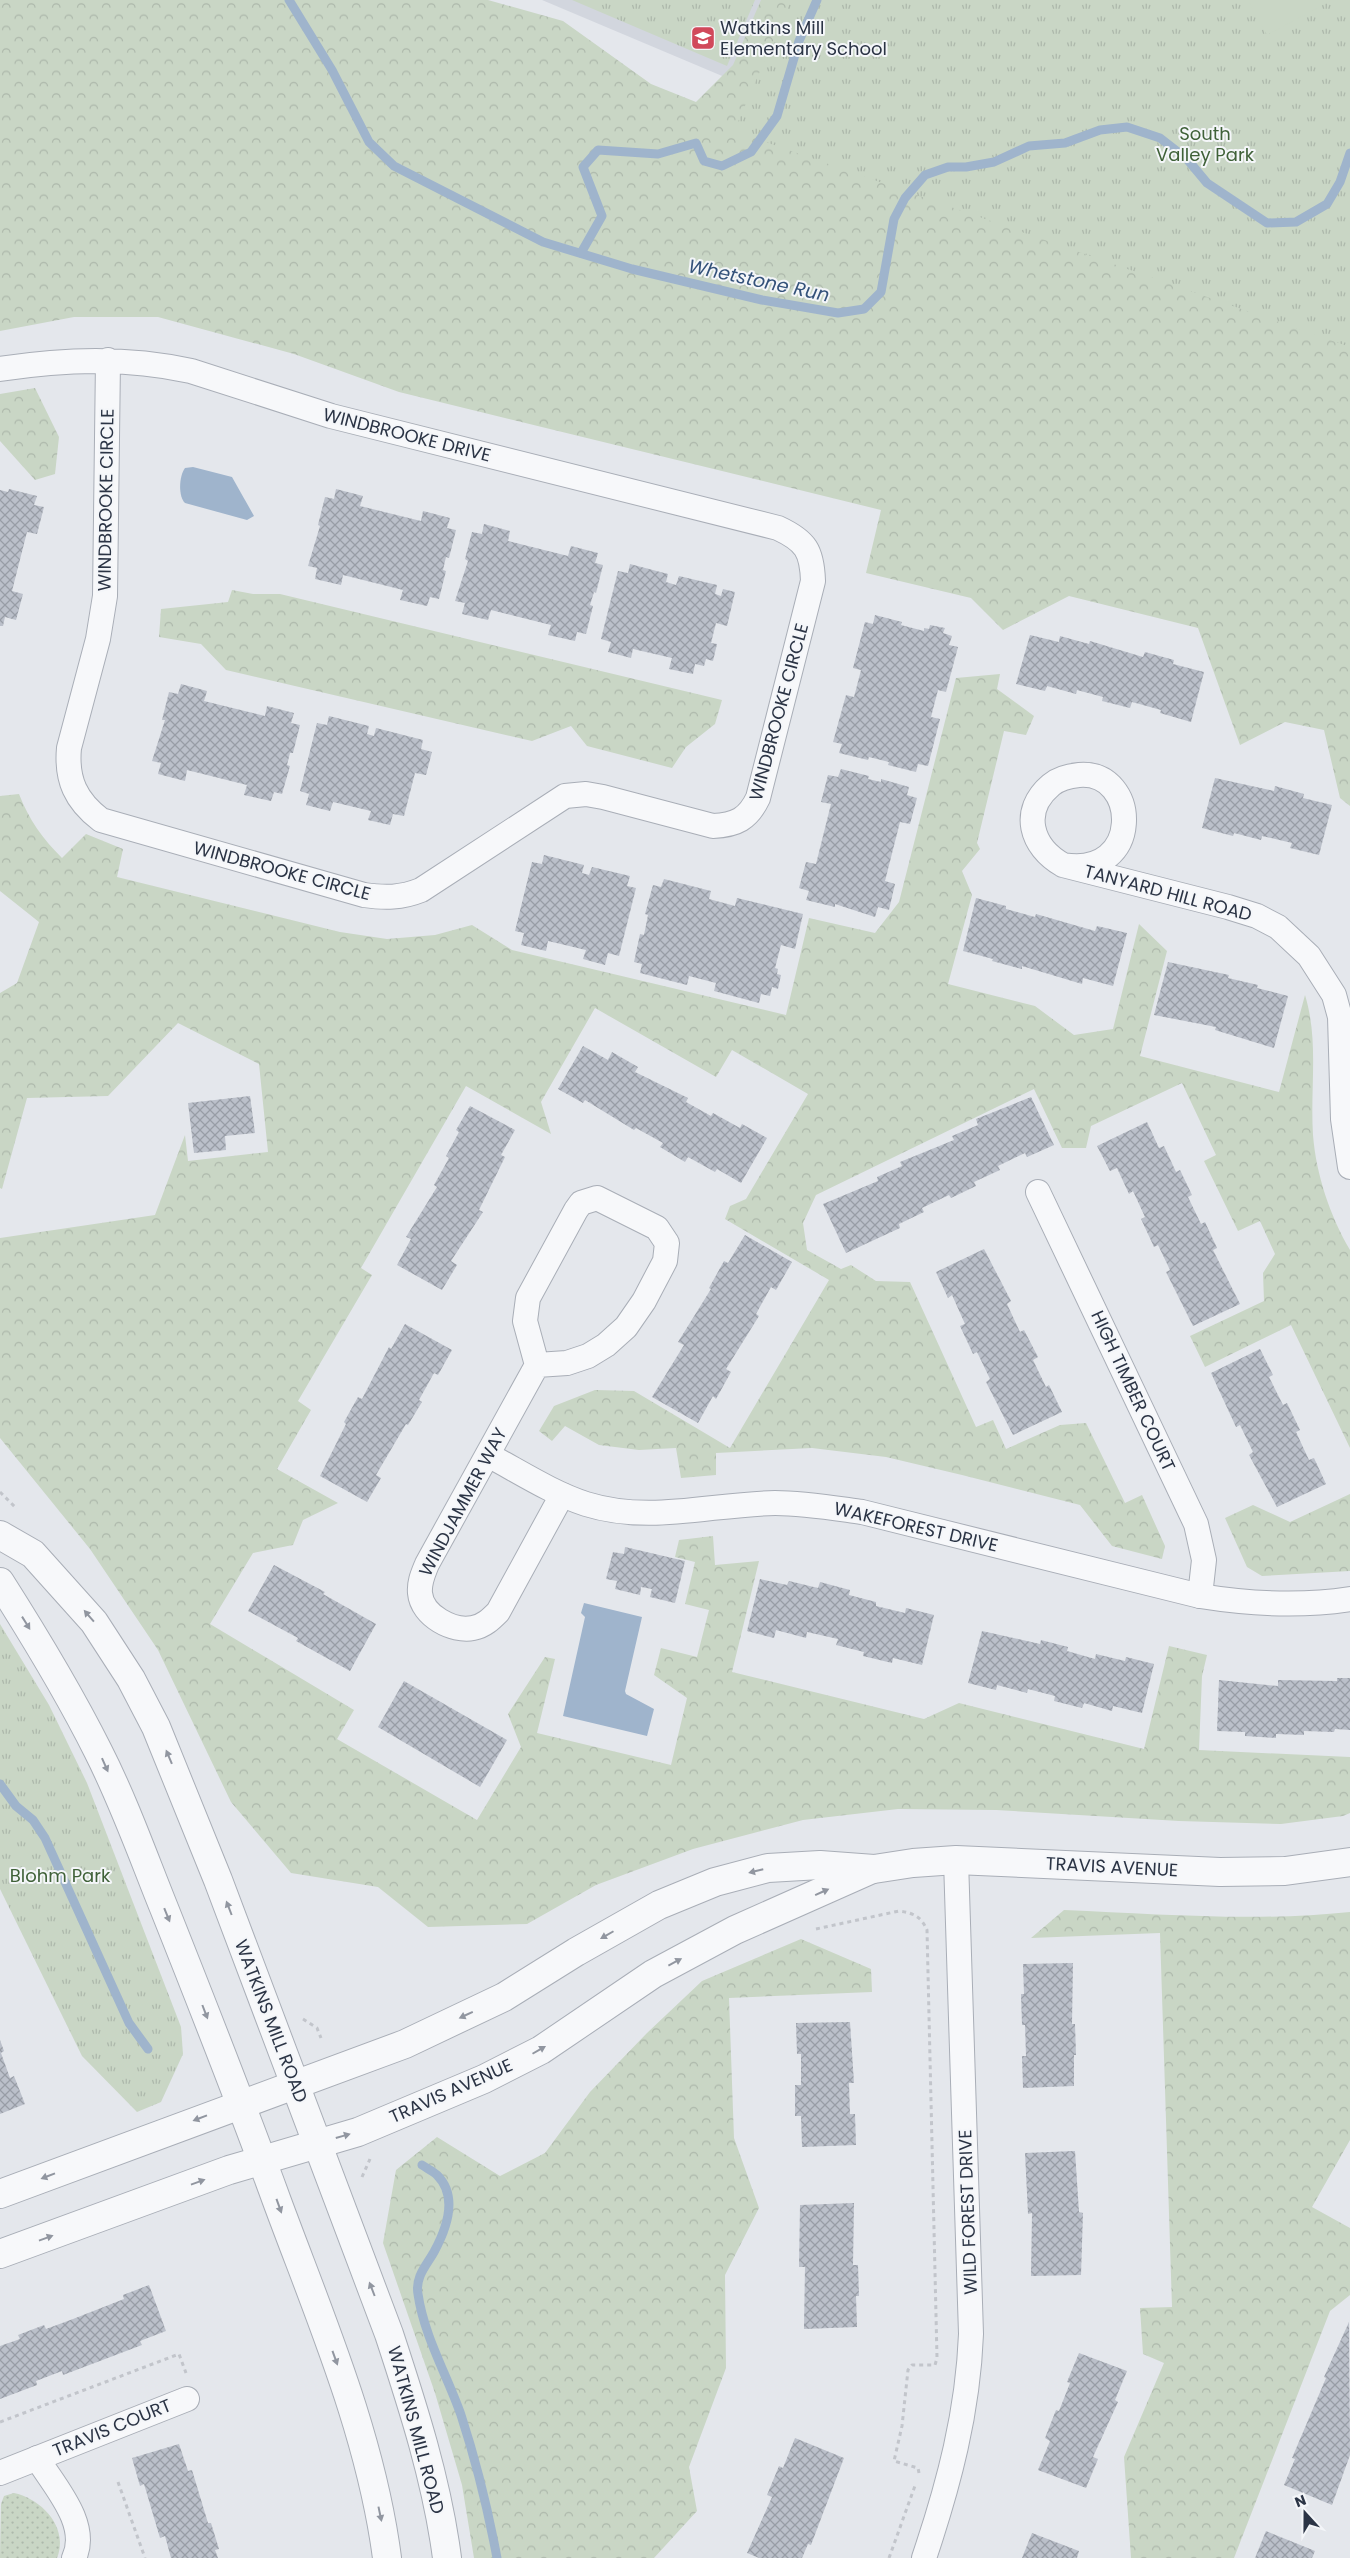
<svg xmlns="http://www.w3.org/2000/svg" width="1350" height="2558" font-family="Poppins,sans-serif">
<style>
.built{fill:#d2d6de}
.grass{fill:url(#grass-dots)}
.forest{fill:url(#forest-crowns)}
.park{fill:url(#park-tufts)}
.pitch{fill:#c9d6c5}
.water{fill:#9fb4cc}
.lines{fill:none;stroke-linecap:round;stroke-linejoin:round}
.stream{stroke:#9fb4cc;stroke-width:9}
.building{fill:url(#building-cross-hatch)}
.minor-casing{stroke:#a9aeb7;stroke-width:26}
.tertiary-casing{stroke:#a9aeb7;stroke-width:30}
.path{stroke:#c2c5cb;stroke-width:3;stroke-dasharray:4 4;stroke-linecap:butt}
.minor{stroke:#f7f8fa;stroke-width:24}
.tertiary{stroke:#f7f8fa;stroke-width:28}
.oneway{fill:#9196a0}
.labels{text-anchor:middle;stroke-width:4;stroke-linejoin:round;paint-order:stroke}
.poi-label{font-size:18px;fill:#2b3445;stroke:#f4f6f9;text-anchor:start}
.park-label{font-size:18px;fill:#3f6138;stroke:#f4f6f9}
.street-label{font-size:18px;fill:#2b3445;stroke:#f4f6f9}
.water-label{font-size:19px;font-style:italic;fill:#34527a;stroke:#f4f6f9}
</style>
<defs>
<pattern id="grass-dots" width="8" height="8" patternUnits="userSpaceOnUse" patternTransform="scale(1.25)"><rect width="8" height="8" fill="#c9d6c5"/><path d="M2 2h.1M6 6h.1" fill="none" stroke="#adb8ab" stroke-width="1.8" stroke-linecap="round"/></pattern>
<pattern id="forest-crowns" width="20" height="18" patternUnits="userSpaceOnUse" patternTransform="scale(1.25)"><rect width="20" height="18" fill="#c9d6c5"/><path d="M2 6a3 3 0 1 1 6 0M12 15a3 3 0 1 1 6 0" fill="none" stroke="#adb8ab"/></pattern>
<pattern id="park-tufts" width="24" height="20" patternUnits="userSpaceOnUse" patternTransform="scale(1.25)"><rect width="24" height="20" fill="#c9d6c5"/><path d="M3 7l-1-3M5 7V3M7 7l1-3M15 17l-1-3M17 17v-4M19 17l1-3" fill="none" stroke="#adb8ab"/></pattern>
<pattern id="building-cross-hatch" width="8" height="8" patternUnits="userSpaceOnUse" patternTransform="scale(1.25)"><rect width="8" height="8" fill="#bbc0ca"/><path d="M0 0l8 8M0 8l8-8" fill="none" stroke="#989da6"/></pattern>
</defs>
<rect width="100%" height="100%" fill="#e4e7ec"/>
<!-- built -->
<path class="built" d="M542 0H791L753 89Z"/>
<!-- grass -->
<path class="grass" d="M14 2493C42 2499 69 2528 57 2558H0L1 2504 4 2496Z"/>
<!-- forest -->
<g class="forest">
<path d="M0 0H488L563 21 651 84 696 102 733 65 761 0H866L1350 68V806L1340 798 1324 730 1285 722 1240 745 1198 628 1069 596 1003 630 971 598 866 573 881 510 399 392 294 354 158 317H74L0 331Z"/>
<path d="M35 388 59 437 55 474 35 480 0 441V394Z"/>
<path d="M232 590 253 594H280L722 700 715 724 686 747 672 768 587 746 571 726 532 741 226 670 201 644 159 637 161 609 228 602Z"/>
<path d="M1000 674 997 689 1034 716 1026 735 1004 731 977 843 980 849 962 871 972 895 948 984 1035 1006 1074 1035 1113 1029 1139 924 1167 951 1140 1056 1279 1092 1305 995C1319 1041 1310 1087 1313 1135 1316 1174 1330 1216 1350 1250V1448L1291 1325 1205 1367 1190 1336 1264 1301 1263 1273 1275 1254 1260 1221 1238 1231 1204 1161 1216 1155 1182 1083 1091 1126 1086 1148H1062L1034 1089 816 1195 803 1223 807 1250 841 1269 851 1265 876 1281 910 1282 976 1427 993 1420 1006 1449 1060 1425 1086 1423 1125 1503 1142 1495 1165 1546 1162 1559 1112 1546 1080 1505 962 1475 886 1457 812 1448 716 1453V1475L681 1478 676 1448 639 1450 599 1445 565 1426 552 1441 539 1431 554 1406 595 1390 634 1391 730 1448 829 1280 725 1219 730 1206 746 1199 808 1094 732 1050 716 1077 595 1008 541 1102 551 1134 466 1086 361 1268 372 1275 298 1401 311 1410 277 1469 338 1503 303 1520 293 1545 253 1553 210 1624 354 1710 337 1739 477 1820 521 1747 508 1714 545 1657 555 1659 537 1733 671 1765 687 1698 654 1675 661 1648 697 1657 709 1610 685 1604 695 1562 675 1557 679 1540 713 1536 715 1565 759 1561 732 1672 924 1719 959 1703 1144 1749 1169 1646 1207 1655 1202 1676 1199 1750 1350 1757V1813L1343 1816 1281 1824 1179 1821 996 1810 898 1809 803 1820 693 1849 596 1885 527 1924 428 1927 378 1887 291 1873 231 1802 158 1650 90 1549 0 1438V1238L155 1215 185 1135 188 1161 268 1152 259 1064 178 1023 108 1096 27 1098 2 1189 0 1188V993L17 983 39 922 0 891V796L19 794C29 820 43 839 62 858L86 834 123 849 117 877 340 932 387 939 435 935 472 925 512 950 786 1015 809 918 875 933 899 902 956 678Z"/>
<path d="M1350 1494V1571L1262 1576 1247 1567 1225 1518 1253 1505 1290 1522Z"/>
<path d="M1064 1910C1160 1914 1255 1922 1350 1912V2140L1312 2207 1350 2228V2295L1330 2311 1234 2558H1131L1124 2457 1164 2363 1143 2354 1140 2308 1172 2307 1160 1933 1031 1938Z"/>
<path d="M801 1939 871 1969 872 1992 729 1998 734 2138 759 2208 725 2275 726 2368 689 2467 697 2511 654 2558H474L462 2485 435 2393 383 2243 396 2170 437 2137 500 2176 545 2153 590 2092 647 2033 702 1981Z"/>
</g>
<!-- park -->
<g class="park">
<path d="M572 0H755L727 66Z"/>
<path d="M791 0H1350V347L734 131Z"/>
<path d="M0 1624 49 1705 87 1783 181 2027 183 2054 161 2102 137 2112 82 2056 0 1889Z"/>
</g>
<!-- pitch -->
<path class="pitch" d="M1248 0H1332L1267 35Z"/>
<!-- water -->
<g class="water">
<path d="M193 467 232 477 254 516 247 520 185 503C178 496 179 476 185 468Z"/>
<path d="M584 1603 642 1617 625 1691 626 1694 654 1709 647 1736 563 1716 585 1617 581 1613Z"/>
</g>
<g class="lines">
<!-- stream -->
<g class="stream">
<path d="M289 0 332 70 369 142 394 166 543 242 632 269 762 300 838 313 864 309 881 292 894 219 905 198 925 175 948 167H966L994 162 1029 146 1065 143 1100 130 1127 127 1160 138 1187 159 1207 183 1267 223 1296 222 1327 204 1340 182 1350 153"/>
<path d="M581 253 602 216 583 167 598 150 658 154 696 143 704 161 722 166 751 152 777 116 799 41 817 0"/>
<path d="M0 1784 16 1806 33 1820 45 1838 129 2023 148 2049"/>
<path d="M422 2165C426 2168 433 2171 437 2175 459 2197 446 2230 434 2252 426 2266 415 2277 418 2294 424 2336 447 2375 461 2415 476 2461 488 2510 497 2558"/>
</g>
</g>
<!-- building -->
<g class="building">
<path d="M9 489 37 496 34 505 44 507 37 534 27 532 12 591 23 594 16 620 5 617 3 626H0V490L8 492Z"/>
<path d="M336 489 363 496 360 506 421 521 423 511 450 518 447 528 456 530 449 558 446 557 443 570 446 571 439 599 430 597 427 606 400 600 403 590 343 575 341 585 315 579 317 568 308 566 320 526 318 525 325 497 334 499Z"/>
<path d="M484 524 510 531 508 541 568 556 571 546 598 553 595 563 603 565 596 593 594 592 590 605 593 606 586 634 577 632 575 641 548 635 551 625 491 610 488 620 462 614 465 603 455 601 468 561 465 559 472 532 482 534Z"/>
<path d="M630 564 668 574 666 582 676 585 679 576 717 585 715 594 721 596 723 589 735 592 727 626 716 623 711 643 717 644 713 661 706 659 704 666 695 664 693 674 669 669 672 658 633 649 631 658 608 652 611 642 601 639 618 571 628 573Z"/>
<path d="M875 615 902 622 901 625 924 631V628L929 629 930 625 945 628 943 633 952 636 949 645 958 647 946 692 938 690 931 717 940 719 928 766 918 764 916 772 888 765 889 762 869 757 868 760 839 753 842 744 833 742 846 695 854 697 861 670 853 668 865 622 873 624Z"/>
<path d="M1030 635 1059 642 1060 636 1089 644 1090 641 1143 657 1145 652 1174 660 1173 664 1204 672 1191 722 1160 713 1161 710 1132 702 1130 708 1102 701 1103 697 1077 690 1076 694 1047 686 1045 691 1016 684Z"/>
<path d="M181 684 207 691 204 701 265 716 267 706 294 713 291 723 300 725 293 753H290L287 765 290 766 282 794 274 792 271 801 244 795 247 785 187 770 185 781 158 774 161 763 152 761 165 720H162L169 692 178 694Z"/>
<path d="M329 716 369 726 367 734 374 736 376 728 423 740 421 749 432 752 426 775 415 773 404 816 393 814 390 825 368 820 371 811 333 802 330 811 306 805 309 794 300 791 317 723 327 725Z"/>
<path d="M841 769 869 776 868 779 881 782V779L909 787 907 795 917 798 910 824 900 822 885 881 895 884 889 910 878 907 875 917 835 904V907L806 900 809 891 799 888 806 862 816 864 831 804 821 802 828 775 838 777Z"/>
<path d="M1215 778 1274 791 1275 786 1304 794 1303 798 1332 805 1319 855 1290 848 1292 843 1262 836 1261 840 1234 833 1233 836 1202 828Z"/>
<path d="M544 855 584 865 582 873 589 875 592 867 630 876 627 886 636 888 619 956 608 953 605 965 583 959 586 950 548 941 546 951 521 945 524 933 515 931 532 862 542 864Z"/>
<path d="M664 879 711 891 709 899 735 906 737 898 803 914 795 949 781 945 775 968 778 969 777 974 781 975 778 989 772 987 770 996 761 994 759 1003 714 991 716 983 689 976 687 985 640 973 642 964 634 962 640 934 644 935 648 915 645 914 653 885 661 887Z"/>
<path d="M976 898 1006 906V909L1035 917 1036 914 1095 931 1097 926 1127 933 1113 986 1083 978 1082 984 1022 966V969L992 961 993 959 963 951Z"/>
<path d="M1168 962 1229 975 1228 978 1258 985 1257 988 1288 996 1274 1048 1215 1030 1216 1027 1154 1015Z"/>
<path d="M583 1046 608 1060 612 1052 638 1067 635 1072 688 1098 686 1102 711 1116 713 1113 740 1128 742 1124 767 1138 741 1183 717 1169 715 1172 688 1157 685 1162 660 1147 663 1143 636 1128 634 1130 585 1100 583 1103 558 1089Z"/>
<path d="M250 1096 255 1133 225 1136 226 1150 194 1153 188 1103Z"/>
<path d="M1031 1097 1054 1145 1027 1157 1025 1153 998 1166 1000 1170 974 1182 976 1186 951 1198 949 1195 922 1208 924 1212 899 1224 900 1228 846 1253 823 1204 878 1181 877 1177 902 1166 900 1162 954 1140 952 1136 978 1125 976 1119Z"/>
<path d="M470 1106 515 1130 501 1155 505 1157 479 1210 483 1212 451 1261 457 1265 442 1290 397 1265 411 1239 406 1237 437 1187 434 1185 449 1158 446 1156 459 1132 456 1130Z"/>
<path d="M1147 1122 1159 1148 1164 1146 1176 1172 1180 1170 1192 1195 1188 1197 1201 1224 1205 1222 1217 1248 1213 1250 1240 1304 1193 1326 1166 1272 1170 1270 1158 1245 1154 1247 1141 1219 1145 1217 1133 1191 1129 1194 1117 1168 1110 1171 1097 1146Z"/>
<path d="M745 1235 792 1262 776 1290 771 1287 756 1314 759 1316 726 1369 731 1372 716 1399 713 1396 698 1423 652 1397 684 1345 678 1342 711 1289 709 1288 724 1261 728 1263Z"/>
<path d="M984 1249 1011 1301 1007 1304 1020 1332 1024 1330 1038 1357 1033 1360 1046 1387 1049 1385 1062 1412 1013 1435 986 1382 990 1379 977 1352 973 1354 960 1326 965 1324 952 1295 948 1298 936 1272Z"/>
<path d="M405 1324 452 1350 438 1375 434 1373 419 1400 422 1402 408 1425 406 1424 376 1475 381 1478 367 1502 320 1476 346 1424 344 1422 358 1397 362 1399 389 1347 391 1349Z"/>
<path d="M1260 1349 1273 1375 1269 1377 1283 1405 1287 1403 1300 1430 1296 1432 1309 1460 1314 1458 1326 1484 1277 1507 1249 1455 1253 1452 1240 1425 1236 1427 1211 1373Z"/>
<path d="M625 1547 685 1561 675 1603 650 1597 652 1589 641 1587 640 1595 615 1589 617 1581 606 1579 613 1552 624 1554Z"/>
<path d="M274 1565 325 1592 323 1594 376 1624 350 1671 296 1641 298 1638 248 1611Z"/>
<path d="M760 1579 787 1585 789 1581 818 1588 820 1582 850 1590 849 1595 876 1602V1606L905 1613 906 1608 934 1615 922 1665 893 1658 892 1663 863 1656 864 1652 836 1645 838 1639 807 1632 806 1638 776 1630 774 1638 747 1631Z"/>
<path d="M982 1631 1040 1644 1041 1640 1068 1647 1067 1651 1095 1659 1096 1654 1125 1661 1126 1657 1154 1664 1142 1713 1113 1706 1112 1711 1084 1703 1082 1708 1054 1701 1055 1696 1028 1689 1027 1693 997 1685 996 1690 968 1683Z"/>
<path d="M1337 1678H1350V1730L1335 1729 1334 1732 1304 1731V1735L1276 1734V1738L1245 1736V1732L1217 1731 1219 1680 1278 1686V1680L1337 1681Z"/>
<path d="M404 1681 507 1740 480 1787 378 1727Z"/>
<path d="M1073 1963 1072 2024H1075L1076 2055H1074V2086L1023 2088 1022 2056H1026L1025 2025H1022L1021 1994H1024L1023 1964Z"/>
<path d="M850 2022 854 2083H849L850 2114H855L856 2145 802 2147 801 2116H795V2085H801V2054H797L796 2023Z"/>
<path d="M0 2040 4 2051 1 2053 10 2078 14 2076 25 2104 0 2114Z"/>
<path d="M1075 2151 1079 2212 1083 2213 1081 2275 1031 2276 1032 2213 1028 2214 1025 2153Z"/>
<path d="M854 2203 853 2265H858L859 2296H856L857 2327 804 2329 805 2267H799L800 2205Z"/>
<path d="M149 2285 166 2331 140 2341 142 2345 63 2375 62 2371 36 2381 37 2385 0 2399V2346L20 2339 18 2335 44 2325 46 2329 73 2319 124 2299 123 2295Z"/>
<path d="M1349 2322 1350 2455 1332 2505 1284 2485 1295 2459 1292 2458 1326 2378 1324 2377Z"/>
<path d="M1079 2353 1127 2371 1115 2400 1118 2402 1093 2457 1098 2459 1086 2488 1038 2470 1050 2441 1045 2438 1056 2410 1059 2411 1070 2383 1067 2382Z"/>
<path d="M795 2438 844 2458 811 2545 808 2544 802 2558H759L747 2553 772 2497 767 2495 779 2466 783 2468Z"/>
<path d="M179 2444 188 2471 192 2470 208 2523H211L219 2549 215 2550 218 2558H171L165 2536 160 2538 144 2484 140 2486 132 2458Z"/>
<path d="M1266 2531 1315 2551 1312 2558H1255Z"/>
<path d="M1032 2533 1079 2551 1077 2558H1022Z"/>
</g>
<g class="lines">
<defs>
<g id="minor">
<path d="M0 369C65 359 127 357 191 371L331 416 778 528C806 541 812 551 813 581L758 798C748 819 736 825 713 826L603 797 586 794 565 796 421 890C401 898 385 898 364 895L101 820C76 801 66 780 69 748L98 639 105 596 108 360"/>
<path d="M1063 865C1143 879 1140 770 1079 775 1069 776 1059 778 1051 785 1020 811 1031 847 1063 865L1228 907 1257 916 1278 927 1309 956 1334 995 1340 1017 1343 1119 1350 1167"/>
<path d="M1038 1192 1196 1524 1204 1560 1200 1596"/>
<path d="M537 1365 567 1363 588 1356 606 1345 626 1327 644 1301 665 1261 667 1243 657 1228 597 1198 581 1203 576 1210 528 1298 525 1321 537 1365 427 1564C423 1574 419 1582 420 1593 422 1616 453 1632 473 1628 484 1626 491 1619 498 1612L562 1495"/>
<path d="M488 1455C520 1472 552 1493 586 1504 650 1524 711 1504 775 1503 804 1503 833 1508 862 1512L1200 1596C1250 1604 1299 1607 1350 1599"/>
<path d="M37 2458C54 2486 90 2524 74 2558"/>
<path d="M0 2473 187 2399"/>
<path d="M924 2558C949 2484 968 2412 971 2334L956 1860"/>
</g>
<g id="tertiary">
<path d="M0 1535 33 1554 94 1622 131 1679 156 1727 218 1880 389 2334C413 2407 437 2481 447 2558"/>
<path d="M0 1582C35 1637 69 1693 98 1751 124 1802 143 1856 164 1908 203 2006 242 2105 278 2204 321 2320 371 2435 387 2558"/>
<path d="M0 2194 405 2044 504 1997 576 1952 659 1905 715 1882 768 1868 820 1865 874 1869 913 1863 956 1860 1220 1872 1285 1871 1350 1862"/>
<path d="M0 2254 229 2170 358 2132 484 2079 541 2050 653 1974 735 1930 870 1870"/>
</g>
</defs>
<!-- minor casing -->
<use href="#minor" class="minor-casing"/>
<!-- tertiary casing -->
<use href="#tertiary" class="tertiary-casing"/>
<!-- path -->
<g class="path">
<path d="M0 1492 17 1509"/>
<path d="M816 1929 899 1911C913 1913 921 1916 927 1930L937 2358 935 2365H912L908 2370 902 2426 894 2461 918 2468 919 2473"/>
<path d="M303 2019 317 2028 321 2038"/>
<path d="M362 2177 370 2159"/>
<path d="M0 2422 179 2354 186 2373"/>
<path d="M118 2482 145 2558"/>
<path d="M889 2558 916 2483"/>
</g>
<!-- minor -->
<use href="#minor" class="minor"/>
<!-- tertiary -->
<use href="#tertiary" class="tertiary"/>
</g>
<!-- one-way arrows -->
<defs><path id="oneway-solid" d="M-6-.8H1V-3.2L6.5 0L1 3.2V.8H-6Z" transform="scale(1.25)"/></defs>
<g class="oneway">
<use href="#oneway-solid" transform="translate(89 1616) rotate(-131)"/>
<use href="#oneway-solid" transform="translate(26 1623) rotate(58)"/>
<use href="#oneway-solid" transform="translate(169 1757) rotate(-113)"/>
<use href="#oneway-solid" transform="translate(105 1765) rotate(66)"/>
<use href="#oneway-solid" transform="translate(756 1871) rotate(166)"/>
<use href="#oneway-solid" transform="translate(822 1892) rotate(-24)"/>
<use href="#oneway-solid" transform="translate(229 1908) rotate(-111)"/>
<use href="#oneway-solid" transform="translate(167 1915) rotate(68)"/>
<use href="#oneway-solid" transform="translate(607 1935) rotate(150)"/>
<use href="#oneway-solid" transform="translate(675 1962) rotate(-28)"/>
<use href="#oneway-solid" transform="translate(205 2012) rotate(69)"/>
<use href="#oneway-solid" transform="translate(466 2015) rotate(155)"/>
<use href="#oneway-solid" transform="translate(539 2050) rotate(-30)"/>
<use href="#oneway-solid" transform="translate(200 2118) rotate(159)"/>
<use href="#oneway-solid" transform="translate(343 2136) rotate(-16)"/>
<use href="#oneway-solid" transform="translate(48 2176) rotate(159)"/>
<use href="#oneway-solid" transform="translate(198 2182) rotate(-20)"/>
<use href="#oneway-solid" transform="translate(279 2206) rotate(70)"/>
<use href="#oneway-solid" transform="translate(46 2238) rotate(-20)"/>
<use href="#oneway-solid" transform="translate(372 2289) rotate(-111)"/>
<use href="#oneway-solid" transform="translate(335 2358) rotate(70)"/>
<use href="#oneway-solid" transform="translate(380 2514) rotate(78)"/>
</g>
<!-- icons -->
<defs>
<symbol id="school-square" viewBox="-11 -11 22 22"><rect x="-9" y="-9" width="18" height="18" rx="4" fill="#d1495b" stroke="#f4f6f9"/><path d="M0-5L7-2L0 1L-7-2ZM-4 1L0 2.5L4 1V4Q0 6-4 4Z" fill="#fff"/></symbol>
</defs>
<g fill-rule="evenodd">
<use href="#school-square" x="689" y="24" width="28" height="28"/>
</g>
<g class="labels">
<!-- poi labels -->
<g class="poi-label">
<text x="720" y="34">Watkins Mill<tspan x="720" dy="21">Elementary School</tspan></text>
</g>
<!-- park labels -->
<g class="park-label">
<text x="1205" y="140">South<tspan x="1205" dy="21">Valley Park</tspan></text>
<text x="60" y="1882">Blohm Park</text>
</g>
<!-- street labels -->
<g class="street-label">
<text transform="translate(407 435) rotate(14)" y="6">WINDBROOKE DRIVE</text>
<text transform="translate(106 500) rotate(-89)" y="6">WINDBROOKE CIRCLE</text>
<text transform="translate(779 712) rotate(-75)" y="6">WINDBROOKE CIRCLE</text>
<text transform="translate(282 871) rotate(15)" y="6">WINDBROOKE CIRCLE</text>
<text transform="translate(1168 893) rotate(15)" y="6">TANYARD HILL ROAD</text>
<text transform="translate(1133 1391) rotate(65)" y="6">HIGH TIMBER COURT</text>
<text transform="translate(463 1502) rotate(-62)" y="6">WINDJAMMER WAY</text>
<text transform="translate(916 1527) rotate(13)" y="6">WAKEFOREST DRIVE</text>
<text transform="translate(1112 1867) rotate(3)" y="6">TRAVIS AVENUE</text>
<text transform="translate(271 2021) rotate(69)" y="6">WATKINS MILL ROAD</text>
<text transform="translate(451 2091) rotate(-24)" y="6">TRAVIS AVENUE</text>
<text transform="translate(968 2212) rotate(-92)" y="6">WILD FOREST DRIVE</text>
<text transform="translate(112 2428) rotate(-22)" y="6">TRAVIS COURT</text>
<text transform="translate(416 2430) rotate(75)" y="6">WATKINS MILL ROAD</text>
</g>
<!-- water labels -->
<g class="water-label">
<text transform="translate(759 280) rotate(12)" y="7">Whetstone Run</text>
</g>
</g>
<!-- north arrow -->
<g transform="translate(1305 2513) rotate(339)" stroke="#f4f6f9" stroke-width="4" paint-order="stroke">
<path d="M0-4L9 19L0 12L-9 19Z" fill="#2b3445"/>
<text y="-8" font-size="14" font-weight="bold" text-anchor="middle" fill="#2b3445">N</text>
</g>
</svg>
